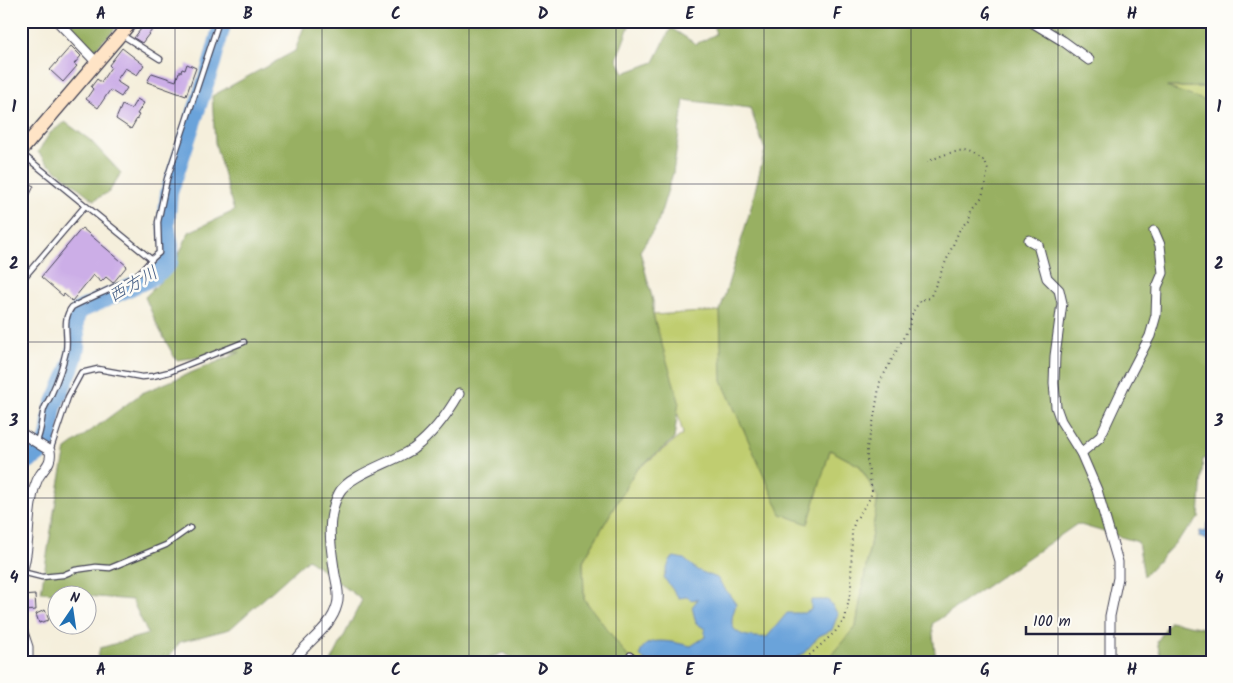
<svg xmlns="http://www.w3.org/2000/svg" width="1233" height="683" font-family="Kalam,'Klee One',sans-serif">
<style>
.green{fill:#c0cd6f;stroke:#717855}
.forest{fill:#98b062;stroke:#5d694e}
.water{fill:#6ba3da;stroke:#46628a}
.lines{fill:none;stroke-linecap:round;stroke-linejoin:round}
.river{stroke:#6ba3da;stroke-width:18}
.building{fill:#ccaee7}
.lane-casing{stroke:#424153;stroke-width:7}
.street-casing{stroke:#424153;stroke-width:11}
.secondary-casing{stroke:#424153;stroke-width:15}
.path{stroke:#424153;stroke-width:2;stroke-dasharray:1 4;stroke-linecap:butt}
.lane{stroke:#fff;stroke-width:4.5}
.street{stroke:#fff;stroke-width:9}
.secondary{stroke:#ffe4c6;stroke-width:12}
.grid{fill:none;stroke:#22223b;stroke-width:1;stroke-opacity:0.55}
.labels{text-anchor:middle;stroke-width:5;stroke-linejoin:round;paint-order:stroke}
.water-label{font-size:18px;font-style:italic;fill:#435c83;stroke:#fdfcf7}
.neatline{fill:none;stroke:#22223b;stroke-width:2}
.grid-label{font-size:16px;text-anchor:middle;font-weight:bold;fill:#22223b}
</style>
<rect width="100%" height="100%" fill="#fdfcf7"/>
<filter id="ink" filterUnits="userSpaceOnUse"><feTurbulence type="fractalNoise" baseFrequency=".02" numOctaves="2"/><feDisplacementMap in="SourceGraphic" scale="10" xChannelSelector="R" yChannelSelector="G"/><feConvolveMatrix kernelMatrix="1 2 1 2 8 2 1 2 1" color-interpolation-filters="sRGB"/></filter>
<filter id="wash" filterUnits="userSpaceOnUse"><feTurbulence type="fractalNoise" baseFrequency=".0096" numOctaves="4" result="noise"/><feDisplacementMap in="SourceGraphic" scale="20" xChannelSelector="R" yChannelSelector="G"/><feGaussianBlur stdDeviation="1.12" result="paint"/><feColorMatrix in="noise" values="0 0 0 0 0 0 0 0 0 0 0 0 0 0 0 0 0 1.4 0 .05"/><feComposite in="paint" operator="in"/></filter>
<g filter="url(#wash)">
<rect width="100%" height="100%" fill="#f5efdc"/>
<!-- green -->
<g class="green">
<path d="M1164 87H1212V107Z"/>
<path d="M720 311 730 399 808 523 830 450 860 466 878 498 856 626 829 662H628L584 599 583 561 635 471 683 434 653 315Z"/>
</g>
<!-- forest -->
<g class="forest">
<path d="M67 21H123L93 51Z"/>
<path d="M306 21H631L617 59 624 73 654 62 671 28 696 44 716 34 712 21H1212V87H1166L1212 103V458L1203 459 1199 518 1144 576 1138 542 1077 524 932 624 936 662H825L856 626 878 498 860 466 830 450 808 524 781 514 722 381 720 311 750 211 765 150 750 108 684 100 673 173 657 225 640 251 653 301V315L679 401 674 439 635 471 583 561 584 599 632 662H521L503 653 478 662H331L362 600 308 559 230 629 180 642 165 662H96L100 648 148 634 132 600 41 592 54 512 66 449 142 393 241 352 176 360 157 325 145 297 172 270 189 232 234 211 215 143 212 96 295 51Z"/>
<path d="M65 122 90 140 121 173 109 192 94 200 46 162 38 152 50 133Z"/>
<path d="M1170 621 1208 629 1212 646V662H1162L1157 642Z"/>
</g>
<!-- water -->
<g class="water">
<path d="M1212 519V542L1199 537 1200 531 1206 532 1207 523Z"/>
<path d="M674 557 684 559 697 570 717 578 736 604C735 609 732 615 732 620 730 637 756 638 767 637L787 613H804L811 610V600H828L838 614 832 630 819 636 804 653 788 662H646L640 655C643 633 676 643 691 646L705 637V629L696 623 692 607 698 599 691 600 687 597 679 598 664 578 670 560Z"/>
</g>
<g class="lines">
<!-- river -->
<path class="river" d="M21 464C32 458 42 454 47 442 52 432 50 419 53 408 60 387 73 369 76 347 78 333 70 322 80 310L148 279 163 269 169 262 170 246 166 225 169 193 212 63 223 21"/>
</g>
<g id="blocks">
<!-- building -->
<g class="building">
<path d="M144 25 152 30 142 43 134 38Z"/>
<path d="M71 46 81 56 74 64 77 66 63 82 50 70Z"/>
<path d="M122 48 144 65 137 75 125 68 116 81 127 88 121 97 110 90 98 108 86 99 93 89 91 87 97 79 101 82 111 67 109 65Z"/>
<path d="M187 64 196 68 186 96 147 82 152 73 176 81 179 72H181L182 69 185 70Z"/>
<path d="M137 99 144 103 137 114 139 115 131 129 116 119 122 105 131 109Z"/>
<path d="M21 180 34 186 21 213Z"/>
<path d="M82 228 127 266 113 283 106 277 101 282 93 275 72 301 64 294 63 296 41 277Z"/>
<path d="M35 595 36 610 23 611 21 596Z"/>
<path d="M45 610 49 620 39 623 36 614Z"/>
</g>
</g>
</g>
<g filter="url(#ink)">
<use href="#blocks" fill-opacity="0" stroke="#424153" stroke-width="1"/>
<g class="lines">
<defs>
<g id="lane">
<path d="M122 35 160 59"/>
<path d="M21 153 151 259"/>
<path d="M21 281 85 206"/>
<path d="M36 443C42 431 41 420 44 409 46 404 49 400 51 395 57 382 63 365 66 351 69 334 61 321 72 307 93 296 116 288 136 275 145 269 150 259 159 253L158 222 167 179 219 21"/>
<path d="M50 451 68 397 81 373 98 369 142 377 153 376 169 372 244 342"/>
<path d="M22 572 42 577 63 575 75 570 96 567 110 568 166 545 190 528"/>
<path d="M630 655 638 662"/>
</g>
<g id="street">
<path d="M57 21 97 63"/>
<path d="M1030 21 1063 41 1089 60"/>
<path d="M1029 240 1038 245 1047 278 1059 290 1062 303 1055 356 1054 383 1056 407 1061 421 1081 453 1097 490 1118 562V578L1110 616V654L1112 662"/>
<path d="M21 433 50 451C52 462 46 466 40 475 37 479 36 484 34 489 26 517 31 547 21 575"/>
<path d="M1081 453 1100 437 1123 388 1150 336 1156 315 1157 287 1163 273 1160 245 1154 231"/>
<path d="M21 626 28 647V662"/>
<path d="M293 662C305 642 331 629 337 605 340 596 337 585 335 575 331 548 325 520 339 493 348 475 396 461 413 449 433 434 447 415 459 394"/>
</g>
<path id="secondary" d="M21 151 132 21"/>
</defs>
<!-- lane casing -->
<use href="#lane" class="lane-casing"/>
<!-- street casing -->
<use href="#street" class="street-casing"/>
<!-- secondary casing -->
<use href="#secondary" class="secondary-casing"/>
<!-- path -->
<path class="path" d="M802 662 835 632 845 619 851 589 852 530 855 521 870 498 872 491 867 459V447L873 423 880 382 909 327 913 311 921 300 930 298 960 229 970 218 972 209 982 197 988 170 985 162C962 145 950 152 927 162"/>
<!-- lane -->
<use href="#lane" class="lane"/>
<!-- street -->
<use href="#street" class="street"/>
<!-- secondary -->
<use href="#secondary" class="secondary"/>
</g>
</g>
<!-- grid -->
<path class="grid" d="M175 21V662M322 21V662M469 21V662M616 21V662M764 21V662M911 21V662M1058 21V662M21 184H1212M21 342H1212M21 498H1212"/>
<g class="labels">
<!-- water labels -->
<g class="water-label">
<text transform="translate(133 284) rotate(-30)" y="6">西方川</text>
</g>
</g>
<!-- margin -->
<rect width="1233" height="683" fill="none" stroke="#fdfcf7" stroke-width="55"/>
<!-- north arrow -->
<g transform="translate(72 610) rotate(13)"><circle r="24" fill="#fdfcf7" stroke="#a5a5ac"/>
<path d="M0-4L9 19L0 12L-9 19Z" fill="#1f6fb2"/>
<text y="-8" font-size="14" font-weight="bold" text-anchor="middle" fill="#22223b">N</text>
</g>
<!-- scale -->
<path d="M1026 626v8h144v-8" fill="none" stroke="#22223b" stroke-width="2.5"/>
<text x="1033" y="626" font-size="15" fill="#22223b" stroke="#fdfcf7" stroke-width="4" paint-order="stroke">100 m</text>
<rect x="28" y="28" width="1178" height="628" class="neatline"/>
<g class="grid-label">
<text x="101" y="19">A</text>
<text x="248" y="19">B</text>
<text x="396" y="19">C</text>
<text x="543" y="19">D</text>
<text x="690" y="19">E</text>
<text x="837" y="19">F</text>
<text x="985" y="19">G</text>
<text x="1132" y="19">H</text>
<text x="14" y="112">1</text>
<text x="1219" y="112">1</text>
<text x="14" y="269">2</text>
<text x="1219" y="269">2</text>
<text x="14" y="426">3</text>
<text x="1219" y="426">3</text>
<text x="14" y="583">4</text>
<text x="1219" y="583">4</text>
<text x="101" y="675">A</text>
<text x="248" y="675">B</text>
<text x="396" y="675">C</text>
<text x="543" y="675">D</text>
<text x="690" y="675">E</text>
<text x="837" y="675">F</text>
<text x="985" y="675">G</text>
<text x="1132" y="675">H</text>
</g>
</svg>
